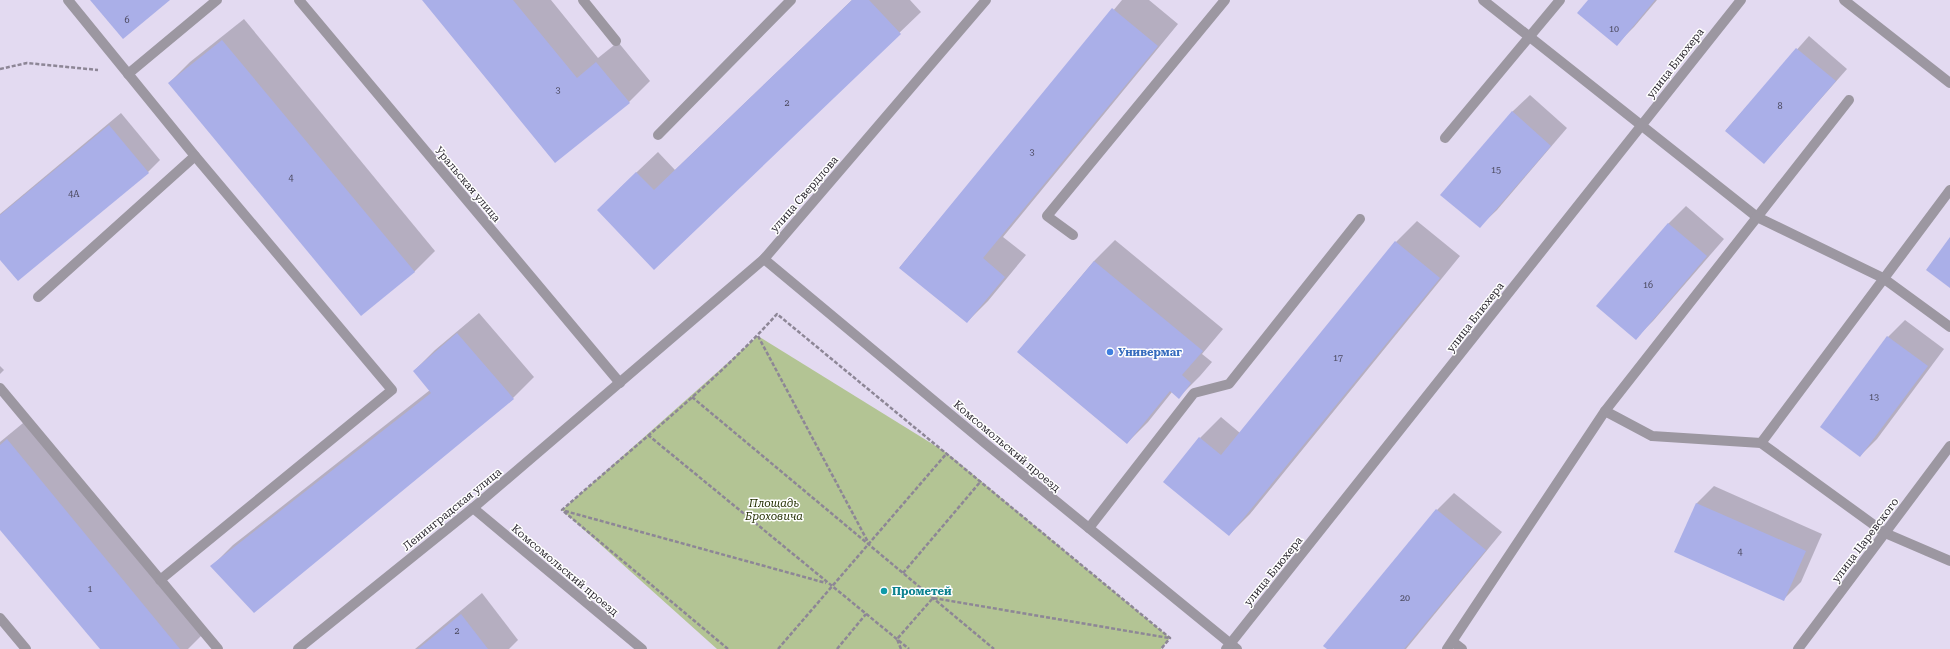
<svg xmlns="http://www.w3.org/2000/svg" width="1950" height="649" font-family="'Roboto Serif',serif">
<style>
.green{fill:#b3c494}
.shadow{fill:#0003}
.building{fill:#aaafe8}
.lines{fill:none;stroke-linecap:round;stroke-linejoin:round}
.path{stroke:#8d8696;stroke-width:2.5;stroke-dasharray:4 2;stroke-linecap:butt}
.service{stroke:#9c97a1;stroke-width:10}
.minor{stroke:#9c97a1;stroke-width:10}
.shop-dot{fill:#3f7fe0;stroke:#fff;stroke-width:1.5}
.culture-dot{fill:#0f9aa8;stroke:#fff;stroke-width:1.5}
.labels{text-anchor:middle;stroke-width:3;stroke-linejoin:round;paint-order:stroke}
.number-label{font-size:9px;fill:#4b495e}
.street-label{font-size:11px;fill:#2b2730;stroke:#fff}
.shop-label{font-size:11px;font-weight:bold;fill:#366cbe;stroke:#fff;text-anchor:start}
.park-label{font-size:11px;font-style:italic;fill:#263205;stroke:#fff}
.culture-label{font-size:11px;font-weight:bold;fill:#0d838f;stroke:#fff;text-anchor:start}
</style>
<rect width="100%" height="100%" fill="#e3daf1"/>
<!-- green -->
<path class="green" d="M758 336 947 453 1170 638 1161 649H717L562 510Z"/>
<!-- shadow -->
<g class="shadow">
<path d="M423 0H551L598 58 618 42 650 81 629 102 555 162Z"/>
<path d="M852 0H910L921 12 654 268 619 189 658 152 675 170Z"/>
<path d="M1122 0H1149L1178 24 1003 237 1026 255 988 301 967 322 900 267Z"/>
<path d="M1589 0H1657L1634 27 1617 44Z"/>
<path d="M244 19 435 251 414 272 169 83 190 62Z"/>
<path d="M1809 36 1847 69 1764 163 1726 130Z"/>
<path d="M1530 95 1567 128 1497 210 1479 227 1512 112Z"/>
<path d="M121 113 160 160 148 172 0 258V214Z"/>
<path d="M1686 206 1724 239 1653 321 1636 338 1668 224Z"/>
<path d="M1417 221 1460 256 1250 514 1229 535 1200 438 1221 417 1240 433 1396 242Z"/>
<path d="M1115 240 1223 329 1202 354 1212 362 1200 376 1179 397 1172 392 1148 422 1127 443 1018 352 1094 261Z"/>
<path d="M479 313 534 377 513 398 212 566 233 545 430 390 414 371 435 350Z"/>
<path d="M1905 320 1944 349 1877 439 1860 456 1888 337Z"/>
<path d="M0 366 4 370 0 374Z"/>
<path d="M28 419 205 632 188 649H101L0 528V442Z"/>
<path d="M1714 486 1822 534 1801 582 1784 599 1676 552 1697 503Z"/>
<path d="M1454 493 1502 532 1406 649H1329L1325 646 1437 510Z"/>
<path d="M482 593 518 640 509 649H415Z"/>
</g>
<!-- building -->
<g class="building">
<path d="M90 0H170L123 39Z"/>
<path d="M422 0H513L577 78 596 62 630 103 555 163Z"/>
<path d="M852 0H869L901 34 654 270 597 210 636 172 654 190Z"/>
<path d="M1588 0H1655L1617 46 1577 13Z"/>
<path d="M1112 8 1158 46 983 258 1005 277 967 323 899 268Z"/>
<path d="M222 40 415 272 361 316 168 83Z"/>
<path d="M1796 48 1836 81 1764 164 1725 131Z"/>
<path d="M1512 111 1551 146 1480 228 1440 195Z"/>
<path d="M109 125 149 173 18 281 0 260V215Z"/>
<path d="M1668 223 1707 256 1636 340 1596 306Z"/>
<path d="M1950 237V288L1926 270Z"/>
<path d="M1395 241 1440 278 1229 536 1163 482 1199 437 1221 455Z"/>
<path d="M1094 261 1203 351 1182 375 1191 383 1179 399 1170 391 1127 444 1017 352Z"/>
<path d="M457 333 514 399 254 613 210 566 431 393 413 371Z"/>
<path d="M1887 336 1928 366 1860 457 1820 427Z"/>
<path d="M7 439 180 649H100L0 530V445Z"/>
<path d="M1696 503 1806 551 1784 601 1674 552Z"/>
<path d="M1436 509 1486 550 1404 649H1327L1323 646Z"/>
<path d="M461 614 488 649H418Z"/>
</g>
<g class="lines">
<!-- path -->
<g class="path">
<path d="M0 69 27 63 98 70"/>
<path d="M758 336 868 542"/>
<path d="M692 397 994 649"/>
<path d="M648 435 909 649"/>
<path d="M565 511 826 583"/>
<path d="M903 573 981 481"/>
<path d="M728 649 562 510C633 447 714 384 777 314L1170 638 1161 649"/>
<path d="M778 649 947 453"/>
<path d="M837 649 866 614"/>
<path d="M901 649 897 639 933 598 1169 638"/>
</g>
<!-- service -->
<g class="service">
<path d="M68 0 195 156 392 390 160 580"/>
<path d="M583 0 616 41"/>
<path d="M1483 0 1757 217 1883 278 1950 327"/>
<path d="M128 74 217 0"/>
<path d="M658 135 791 0"/>
<path d="M1445 138 1560 0"/>
<path d="M1073 235 1047 216 1225 0"/>
<path d="M38 297 195 156"/>
<path d="M0 388 218 649"/>
<path d="M1605 411 1652 436 1761 443 1885 533 1950 561"/>
<path d="M1761 443 1950 190"/>
<path d="M1089 528 1194 393 1229 384 1360 219"/>
<path d="M1453 642 1462 649"/>
<path d="M1447 649 1605 411 1849 100"/>
</g>
<!-- minor -->
<g class="minor">
<path d="M299 0 620 383"/>
<path d="M1844 0 1950 83"/>
<path d="M764 259 986 444 1237 649"/>
<path d="M473 508 642 649"/>
<path d="M0 618 26 649"/>
<path d="M298 649 473 508 764 259 986 0"/>
<path d="M1226 649 1741 0"/>
<path d="M1798 649 1950 446"/>
</g>
</g>
<!-- markers -->
<circle class="shop-dot" cx="1110" cy="352" r="4"/>
<circle class="culture-dot" cx="884" cy="591" r="4"/>
<g class="labels">
<!-- number labels -->
<g class="number-label">
<text x="127" y="23">6</text>
<text x="1614" y="32">10</text>
<text x="558" y="93">3</text>
<text x="787" y="106">2</text>
<text x="1780" y="109">8</text>
<text x="1032" y="155">3</text>
<text x="1496" y="173">15</text>
<text x="291" y="181">4</text>
<text x="74" y="197">4А</text>
<text x="1648" y="288">16</text>
<text x="1338" y="361">17</text>
<text x="1874" y="400">13</text>
<text x="1740" y="555">4</text>
<text x="90" y="592">1</text>
<text x="1405" y="601">20</text>
<text x="457" y="634">2</text>
</g>
<!-- street labels -->
<g class="street-label">
<text transform="translate(1675 63) rotate(-52)" y="4">улица Блюхера</text>
<text transform="translate(468 184) rotate(50)" y="4">Уральская улица</text>
<text transform="translate(804 194) rotate(-49)" y="4">улица Свердлова</text>
<text transform="translate(1475 317) rotate(-52)" y="4">улица Блюхера</text>
<text transform="translate(1007 446) rotate(40)" y="4">Комсомольский проезд</text>
<text transform="translate(452 509) rotate(-39)" y="4">Ленинградская улица</text>
<text transform="translate(1865 540) rotate(-53)" y="4">улица Царевского</text>
<text transform="translate(565 570) rotate(40)" y="4">Комсомольский проезд</text>
<text transform="translate(1273 571) rotate(-51)" y="4">улица Блюхера</text>
</g>
<!-- shop labels -->
<g class="shop-label">
<text x="1118" y="356">Универмаг</text>
</g>
<!-- park labels -->
<g class="park-label">
<text x="774" y="507">Площадь<tspan x="774" dy="13">Броховича</tspan></text>
</g>
<!-- culture labels -->
<g class="culture-label">
<text x="892" y="595">Прометей</text>
</g>
</g>
</svg>
